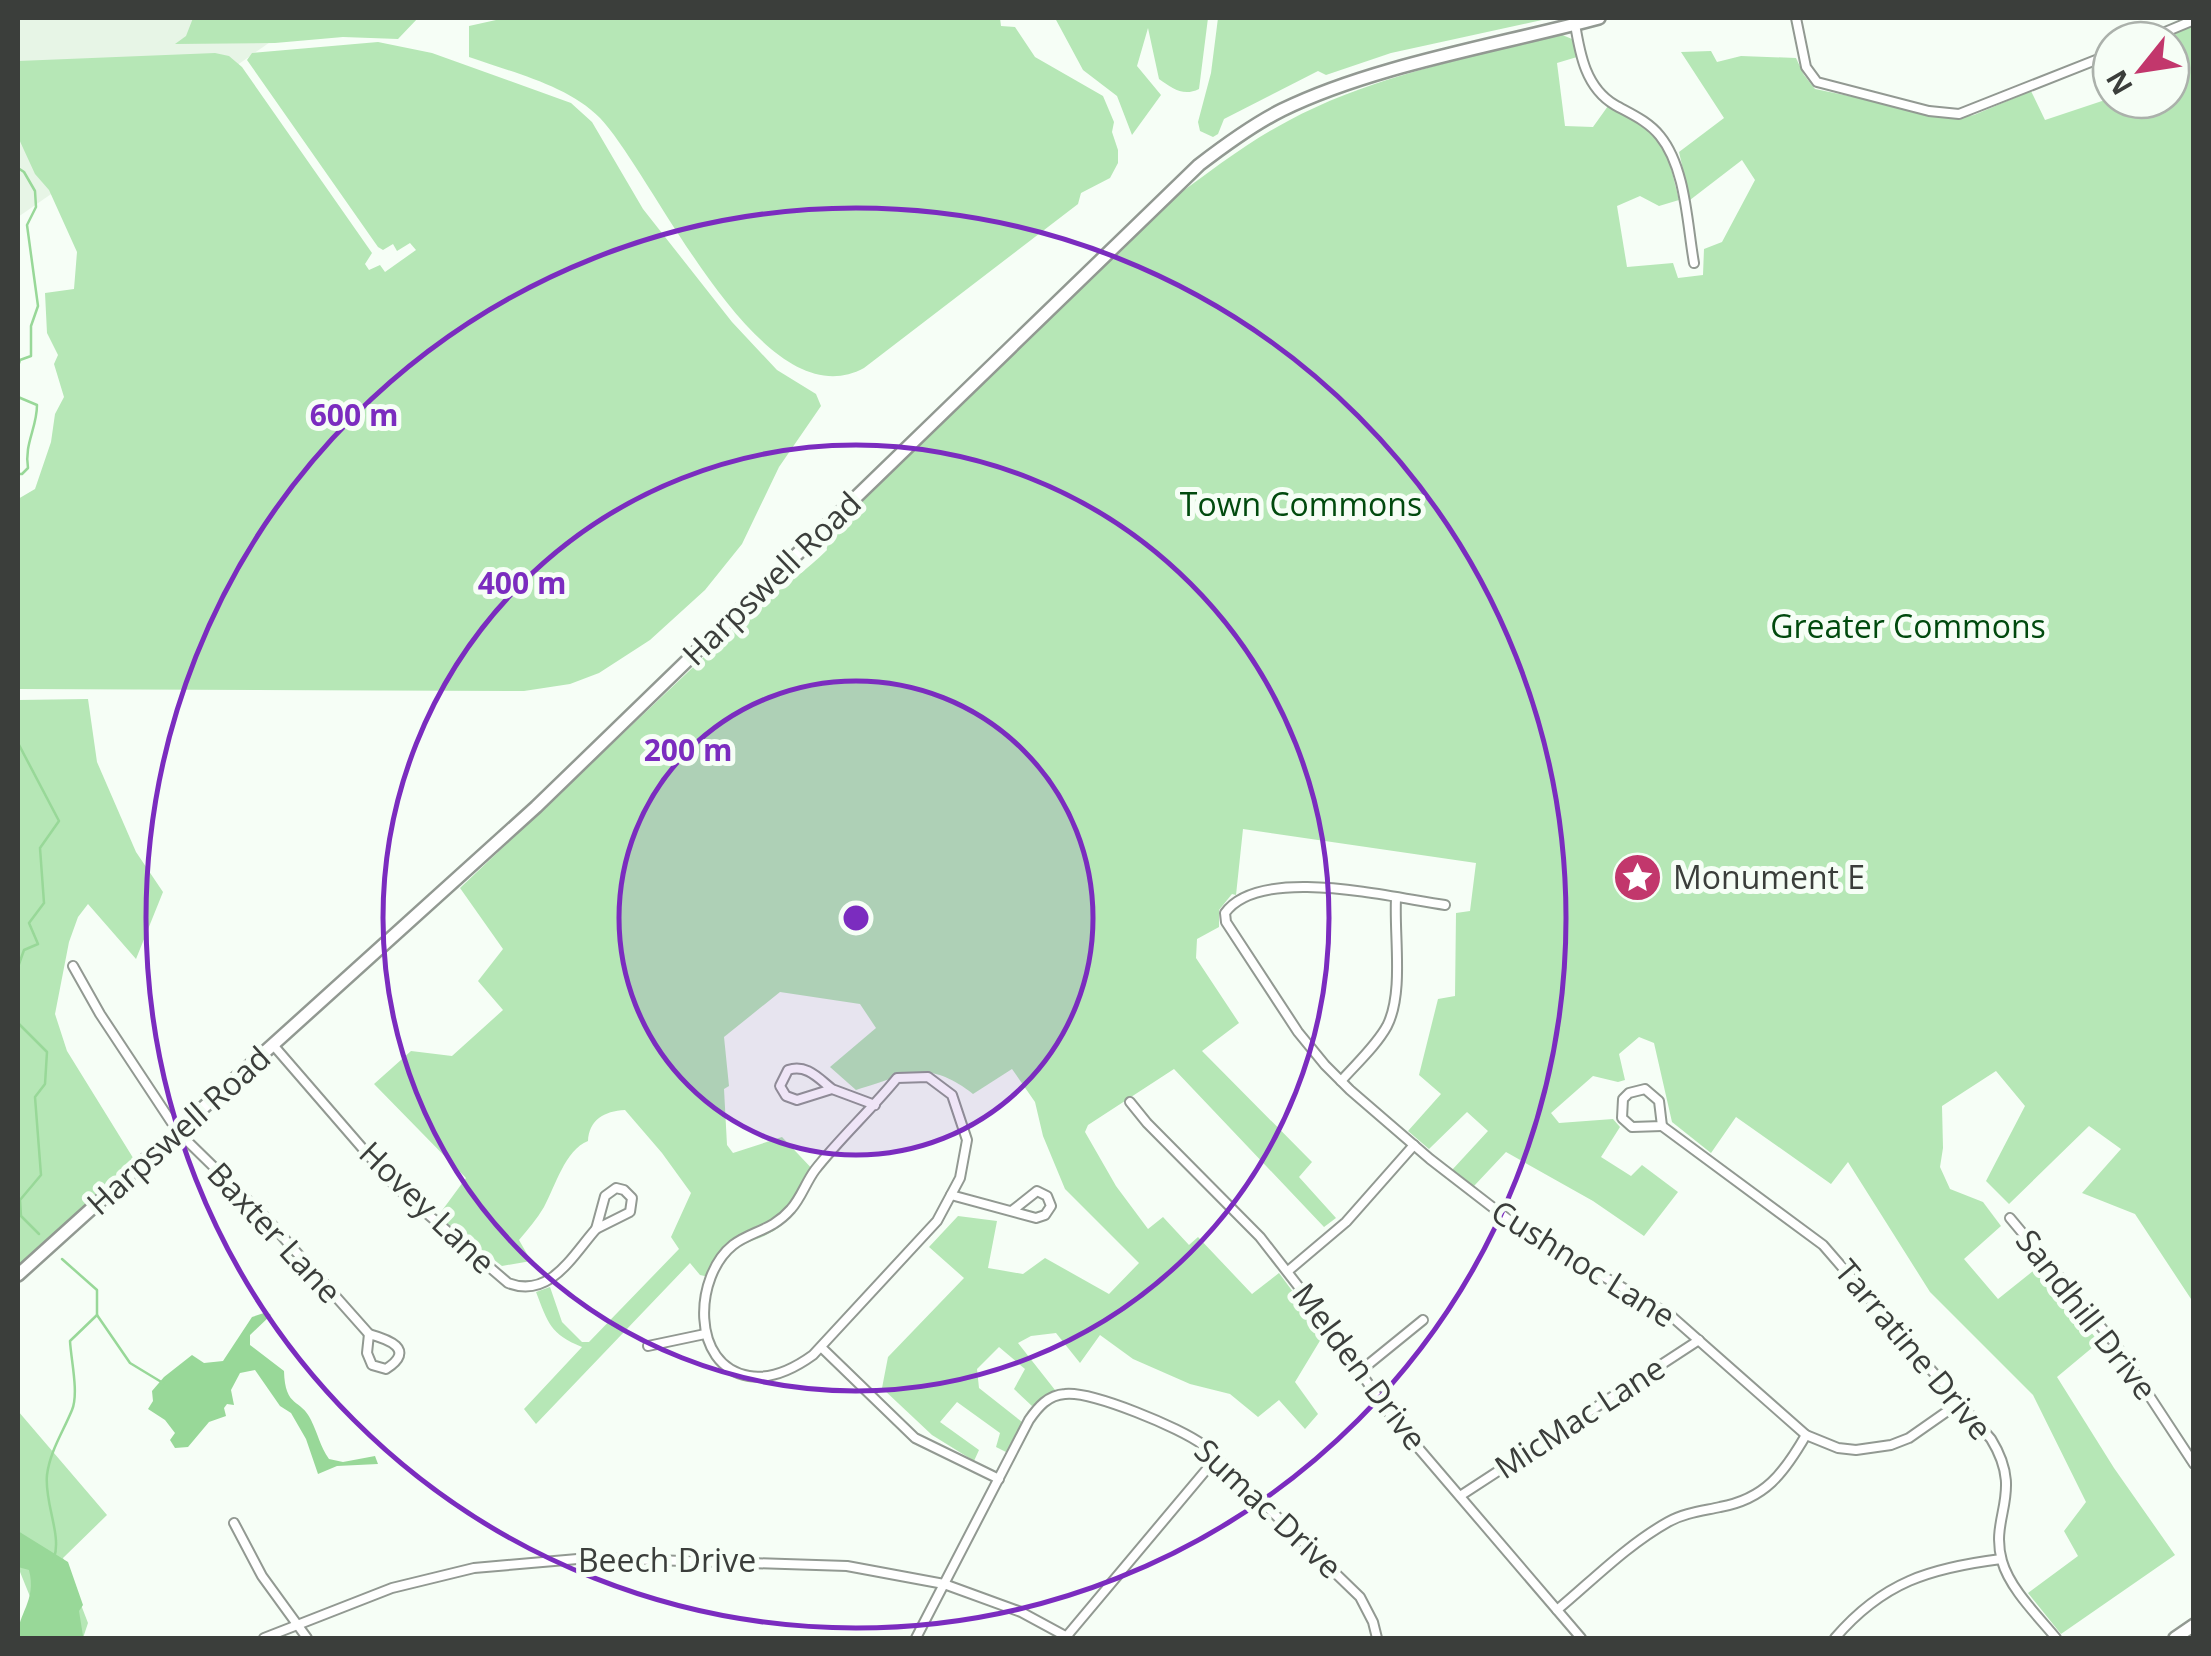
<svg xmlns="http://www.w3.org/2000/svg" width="2211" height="1656" font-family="'Open Sans',sans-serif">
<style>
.built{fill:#e7f5e6}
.green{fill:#b6e7b6}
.water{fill:#98d898}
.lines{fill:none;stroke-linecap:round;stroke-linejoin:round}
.stream{stroke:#98d898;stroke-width:2.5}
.street-casing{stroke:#929992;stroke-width:12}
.secondary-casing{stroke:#929992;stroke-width:16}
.street{stroke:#fff;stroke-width:8}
.secondary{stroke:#fff;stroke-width:11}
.ring{fill:none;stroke:#7b2cbf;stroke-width:5}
.labels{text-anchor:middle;stroke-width:10;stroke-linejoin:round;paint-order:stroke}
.park-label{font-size:32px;fill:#014a0e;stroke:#f6fef6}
.street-label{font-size:32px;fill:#3b3e3b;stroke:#f6fef6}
.poi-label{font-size:32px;fill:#3b3e3b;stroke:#f6fef6;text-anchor:start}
.centre{fill:#7b2cbf;stroke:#f6fef6;stroke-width:5}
.ring-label{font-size:30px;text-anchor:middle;font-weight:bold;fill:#7b2cbf;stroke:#f6fef6;stroke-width:10;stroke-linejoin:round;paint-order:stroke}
</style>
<rect width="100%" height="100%" fill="#f6fef6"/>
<!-- built -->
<path class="built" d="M18 18H305L18 217Z"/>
<!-- green -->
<g class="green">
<path d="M193 18H418L398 39 343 37 275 43 175 44 186 36Z"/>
<path d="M505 18H1000L1001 26 1015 27 1035 57 1103 96 1114 122 1112 132 1118 150V163L1110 178 1081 193 1078 204 864 368C761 424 655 176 600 118 568 85 511 72 469 57V26Z"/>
<path d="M1055 18H1208L1199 89C1183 97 1172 88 1159 79L1148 28 1137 66 1161 95 1132 135 1117 96 1083 70Z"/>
<path d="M1218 18H1551L1391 53 1326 75 1318 71 1224 119 1218 134 1213 137 1200 131 1198 122 1211 73Z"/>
<path d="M2193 23V1302L2135 1214 2082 1193 2121 1149 2089 1126 2009 1204 1986 1181 2025 1106 1996 1071 1942 1106 1943 1148 1940 1167 1950 1189 1983 1202 2001 1226 1964 1259 1998 1299 2038 1267 2099 1342 2057 1377 2114 1468 2175 1555 2061 1634 2028 1593 2078 1556 2064 1531 2086 1502 2033 1395 1930 1292 1848 1162 1831 1184 1736 1117 1711 1153 1672 1122 1654 1043 1639 1037 1619 1054 1625 1080 1618 1082 1593 1076 1551 1113 1559 1123 1613 1119 1620 1127 1601 1157 1631 1176 1642 1165 1678 1192 1644 1236 1593 1201 1506 1152 1474 1186 1452 1170 1488 1131 1467 1112 1429 1149 1408 1131 1441 1094 1419 1075 1438 999 1455 996 1456 913 1470 911 1476 863 1243 829 1236 895 1232 894 1219 910V927L1197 939 1196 958 1239 1023 1202 1051 1312 1162 1299 1177 1336 1218 1324 1227 1174 1069 1088 1125 1085 1132 1116 1186 1148 1229 1163 1217 1189 1245 1198 1237 1252 1294 1279 1273 1324 1334 1295 1382 1318 1414 1305 1429 1279 1400 1258 1417 1230 1394 1190 1384 1133 1359 1100 1335 1080 1363 1056 1333 1031 1336 1018 1343 1055 1390 1032 1406 1014 1389 1025 1369 999 1347 977 1369 979 1388 1022 1422 1006 1452 996 1447 1000 1433 957 1402 940 1422 979 1450 974 1461 932 1435 882 1388 888 1357 964 1278 929 1247 958 1216 997 1221 988 1268 1023 1274 1045 1258 1109 1294 1139 1263 1065 1189 1043 1136 1035 1102 1012 1069 973 1094C927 1058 907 1075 856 1090L830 1067 876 1028 860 1004 780 992 724 1037 729 1086 724 1089 727 1145 733 1153 782 1137 817 1174C807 1190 799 1210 785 1222 757 1248 737 1233 716 1276L712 1272 709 1277 700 1275 690 1263 536 1424 524 1409 582 1347C550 1334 548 1323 536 1292L550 1287 562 1322 582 1342H589L679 1249 671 1237 691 1193 662 1153 625 1110C604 1111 589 1120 588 1141 565 1150 555 1187 544 1207 537 1219 528 1229 519 1240L531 1261 502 1266 438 1216 466 1178 374 1084 411 1051 452 1056 503 1010 478 981 503 949 460 888 745 618C773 593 801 576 827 550L824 539 1172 199C1211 171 1246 143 1288 121 1371 76 1470 58 1560 34L1572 39 1577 57 1557 63 1565 126 1593 127 1608 106 1647 126 1661 143 1669 160 1679 200 1659 206 1640 196 1617 206 1627 267 1673 263 1678 278 1703 275 1704 249 1722 242 1755 180 1742 160 1690 200 1679 152 1724 118 1681 52 1711 51 1717 62 1741 56 1796 58 1804 75 1815 89 1956 118 1974 115 2031 91 2045 120 2111 98 2171 100V40H2156Z"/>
<path d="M378 42 432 53 571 103 592 122 643 209 732 322 777 370 816 394 821 406 779 467 742 544 705 590 650 640 599 673 570 684 524 691 18 689V499L35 489 51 442 55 414 64 397 54 364 58 355 47 333 45 293 74 289 77 252 49 190 35 174 18 137V61L215 53 229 56 242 67 372 253 365 264 369 270 380 265 385 272 416 250 410 243 397 251 393 244 383 250 378 247 247 60 252 53Z"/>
<path d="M88 699 97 762 136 852 163 892 136 959 88 904 78 917 69 942 55 1014 67 1051 135 1161 18 1268V700Z"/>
<path d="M18 1411 107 1515 63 1558 88 1623 83 1638H21L31 1599 18 1567Z"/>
</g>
<!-- water -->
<g class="water">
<path d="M267 1312 271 1315 250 1335V1345L284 1371C285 1409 301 1398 311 1420 318 1434 320 1446 329 1459L343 1462 375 1456 378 1464 337 1466 318 1474 306 1439 291 1413 280 1406 255 1370 240 1373 231 1390 234 1405 227 1404 224 1408 226 1416 209 1422 188 1447 175 1448 170 1440 175 1433 165 1420 148 1409 153 1401 152 1391 164 1377 192 1355 204 1363 223 1361 252 1317Z"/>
<path d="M18 1531 68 1562 83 1605 79 1611 83 1636 79 1638H18C17 1613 37 1602 29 1570L18 1567Z"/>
</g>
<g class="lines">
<!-- stream -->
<g class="stream">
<path d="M18 168 24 172 35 191 36 207 27 225 38 306 31 326V356L20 360 18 366"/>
<path d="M18 397 37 405C37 428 24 444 28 468L22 474H18"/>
<path d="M18 743 59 821 40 848 44 903 29 923 38 944 24 950 18 967"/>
<path d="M18 1023 47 1052 45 1084 35 1097 41 1175 20 1200 21 1216 39 1234"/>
<path d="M97 1315 130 1363 163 1383"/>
<path d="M54 1558C62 1535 44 1502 47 1475 50 1451 63 1432 72 1410 79 1393 71 1360 70 1341L97 1315V1290L62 1259"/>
</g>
<defs>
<g id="street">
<path d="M1796 18 1806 67 1817 82 1929 111 1959 114 2111 54"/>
<path d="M1575 24C1580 55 1586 88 1615 105 1631 114 1648 121 1660 136 1686 168 1687 224 1694 263"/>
<path d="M2146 40 2194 20"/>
<path d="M1445 905C1393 898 1260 864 1225 913L1226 922 1298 1032 1325 1065 1350 1090 1430 1159 1518 1227 1670 1315 1806 1435 1838 1448 1856 1450 1891 1445 1909 1438 1959 1403"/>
<path d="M73 966 100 1014 178 1132 266 1218 369 1334"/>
<path d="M274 1046 396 1187 508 1283C550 1299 572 1256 596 1229"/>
<path d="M928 1077 952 1095 967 1140 960 1178 937 1221 813 1355C795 1368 773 1380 749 1376 690 1366 694 1276 733 1245 751 1231 772 1231 791 1209 801 1198 806 1182 815 1170 840 1138 871 1110 897 1078Z"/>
<path d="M1341 1081C1356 1064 1376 1046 1387 1026 1404 993 1394 936 1396 899"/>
<path d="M832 1089C818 1078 807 1064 788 1070L780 1086 786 1096 797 1100 832 1089 875 1105"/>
<path d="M1645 1089 1659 1101 1662 1126 1632 1127 1622 1118 1623 1099 1629 1093Z"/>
<path d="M1130 1102 1147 1123 1260 1237 1316 1309 1391 1416 1581 1638"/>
<path d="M1662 1126 1823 1245 1991 1439C2025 1494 1989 1515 2002 1561 2010 1589 2038 1616 2056 1638"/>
<path d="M616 1188 624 1190 632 1198 630 1212 596 1229 605 1196Z"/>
<path d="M951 1195 1036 1218 1045 1215 1051 1206 1047 1196 1037 1191 1013 1210"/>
<path d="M2010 1218 2116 1345 2194 1464"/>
<path d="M1288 1271 1346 1222 1414 1145"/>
<path d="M369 1334C387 1339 417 1349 386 1369L372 1365 367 1353Z"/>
<path d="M648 1346 705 1334"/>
<path d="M822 1348 915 1438 999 1479"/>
<path d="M1359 1372 1423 1320"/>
<path d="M1460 1496 1699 1340"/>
<path d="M234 1523 262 1576 307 1638"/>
<path d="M1557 1610C1593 1580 1627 1545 1668 1522 1684 1513 1702 1511 1720 1507 1765 1499 1784 1473 1806 1435"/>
<path d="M1066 1637 1217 1457"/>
<path d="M264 1638 392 1588 474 1568 589 1558 847 1566 944 1584 1021 1612 1069 1638"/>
<path d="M916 1638 1029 1420C1038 1407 1048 1395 1065 1394 1092 1391 1181 1428 1203 1445L1360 1597 1373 1622 1377 1638"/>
<path d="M1835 1638C1883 1582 1930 1568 2001 1559"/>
</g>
<g id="secondary">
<path d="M18 1275 536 807 1199 165C1225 145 1252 125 1282 110 1374 65 1499 45 1599 18"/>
<path d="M2175 1638 2194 1625"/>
</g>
</defs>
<!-- street casing -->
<use href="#street" class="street-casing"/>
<!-- secondary casing -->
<use href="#secondary" class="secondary-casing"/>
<!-- street -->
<use href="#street" class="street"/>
<!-- secondary -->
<use href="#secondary" class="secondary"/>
</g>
<!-- distance rings -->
<circle cx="856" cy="918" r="237" fill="#7b2cbf" fill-opacity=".12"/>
<g class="ring">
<circle cx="856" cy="918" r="237"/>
<circle cx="856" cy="918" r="473"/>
<circle cx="856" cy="918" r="710"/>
</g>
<!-- icons -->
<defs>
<symbol id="sight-disc" viewBox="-11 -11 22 22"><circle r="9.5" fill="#c2376c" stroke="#f6fef6"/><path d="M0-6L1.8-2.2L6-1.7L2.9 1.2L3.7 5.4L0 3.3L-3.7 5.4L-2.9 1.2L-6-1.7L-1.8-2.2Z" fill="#fff"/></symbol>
</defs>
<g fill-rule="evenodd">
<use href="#sight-disc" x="1610" y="850" width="55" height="55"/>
</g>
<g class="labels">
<!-- park labels -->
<g class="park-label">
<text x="1301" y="516">Town Commons</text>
<text x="1908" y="638">Greater Commons</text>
</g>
<!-- street labels -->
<g class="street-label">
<text transform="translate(772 579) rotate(-44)" y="11">Harpswell Road</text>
<text transform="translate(179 1131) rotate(-42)" y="11">Harpswell Road</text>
<text transform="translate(427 1208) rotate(44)" y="11">Hovey Lane</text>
<text transform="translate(274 1233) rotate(47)" y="11">Baxter Lane</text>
<text transform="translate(1583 1264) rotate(32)" y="11">Cushnoc Lane</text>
<text transform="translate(2086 1315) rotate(52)" y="11">Sandhill Drive</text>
<text transform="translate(1913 1350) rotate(50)" y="11">Tarratine Drive</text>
<text transform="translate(1359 1367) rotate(53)" y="11">Melden Drive</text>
<text transform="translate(1580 1418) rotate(-33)" y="11">MicMac Lane</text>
<text transform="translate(1268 1509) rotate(43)" y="11">Sumac Drive</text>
<text x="667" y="1572">Beech Drive</text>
</g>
<!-- poi labels -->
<g class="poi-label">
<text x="1673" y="889">Monument E</text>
</g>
</g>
<circle cx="856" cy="918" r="15" class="centre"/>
<g class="ring-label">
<text x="354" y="426">600 m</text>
<text x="522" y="594">400 m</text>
<text x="688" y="761">200 m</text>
</g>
<!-- border -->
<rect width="2211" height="1656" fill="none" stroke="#3b3e3b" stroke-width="40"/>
<!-- north arrow -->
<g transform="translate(2141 70) rotate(240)"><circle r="48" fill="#f6fef6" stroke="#abb1ab" stroke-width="2.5"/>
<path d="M0-8L18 38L0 25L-18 38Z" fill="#c2376c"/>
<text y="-15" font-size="28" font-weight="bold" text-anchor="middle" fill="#3b3e3b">N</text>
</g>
</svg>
